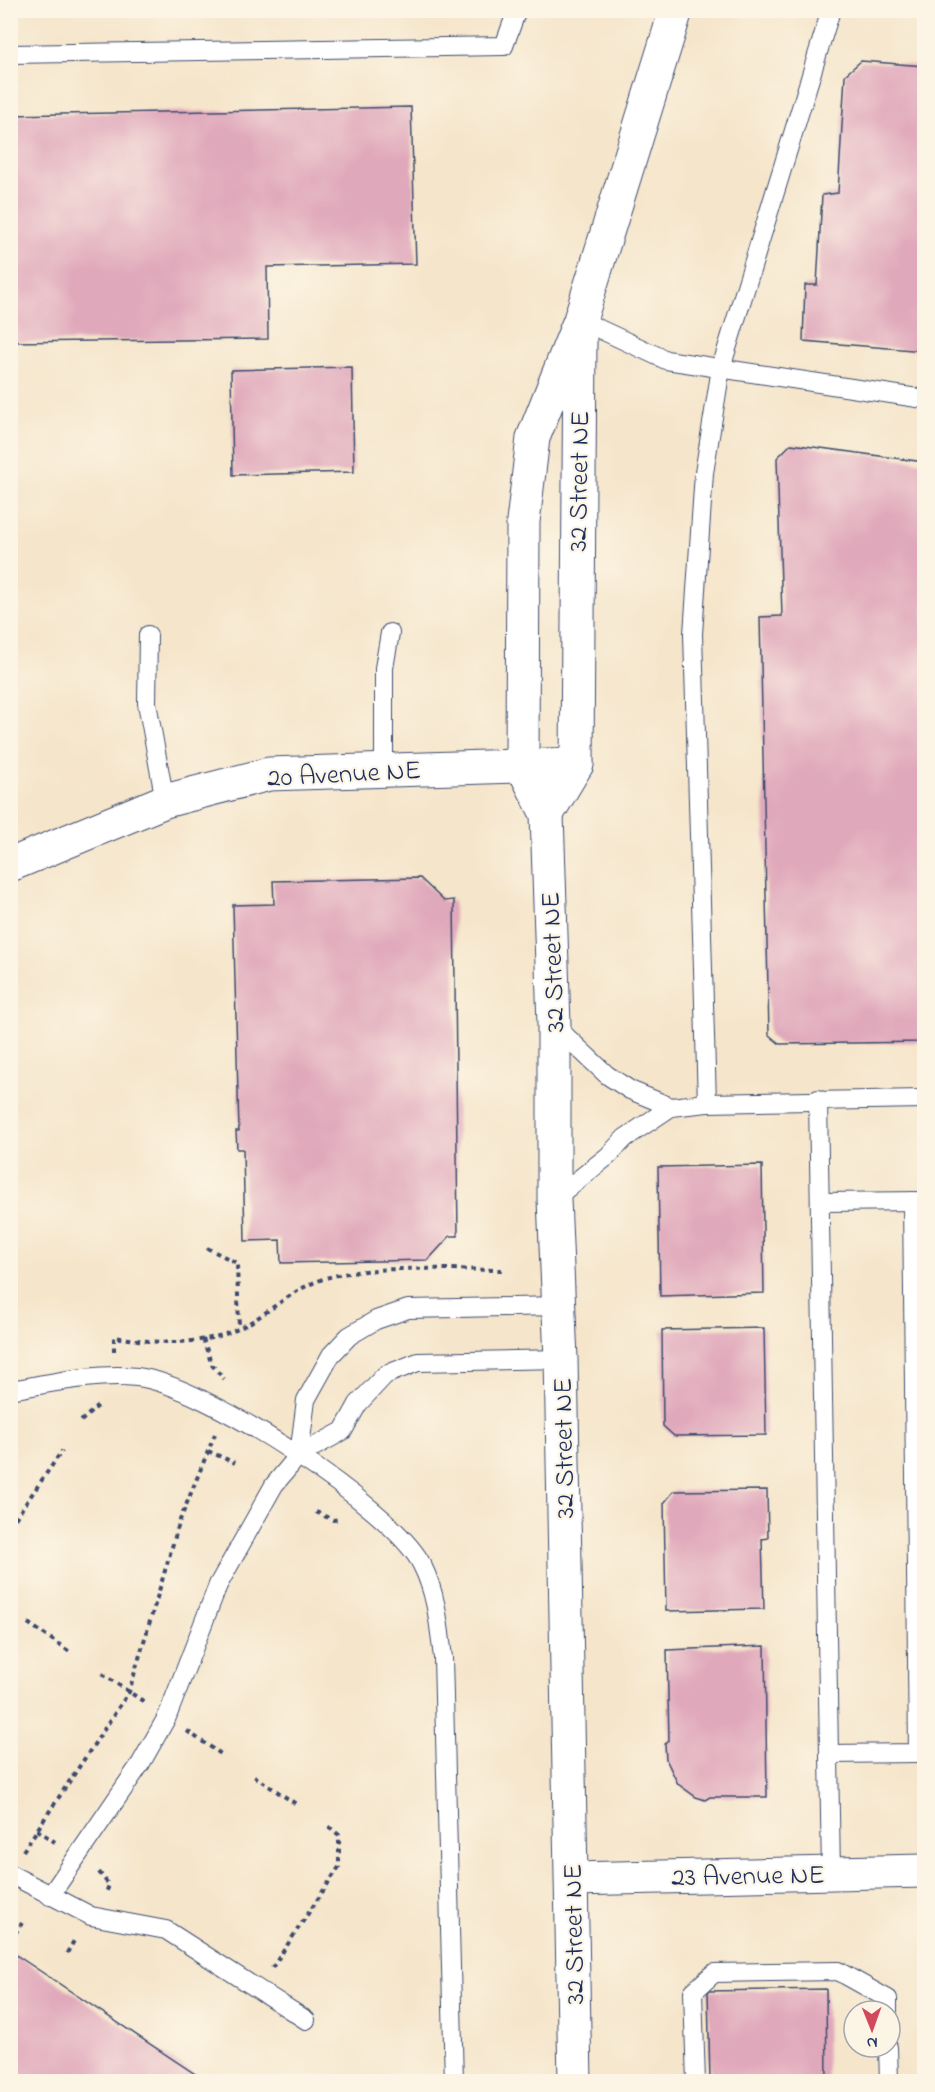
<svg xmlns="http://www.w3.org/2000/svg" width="935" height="2092" font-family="'Indie Flower',sans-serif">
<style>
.building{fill:#e0a8bb}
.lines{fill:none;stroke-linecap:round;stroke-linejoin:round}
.lane-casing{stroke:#3c4a6e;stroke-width:20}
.street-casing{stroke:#3c4a6e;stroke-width:35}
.secondary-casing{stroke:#3c4a6e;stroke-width:35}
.path{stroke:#3c4a6e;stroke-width:4;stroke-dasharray:4.5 4.5;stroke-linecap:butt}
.lane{stroke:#fff;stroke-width:18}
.street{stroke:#fff;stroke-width:33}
.secondary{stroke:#fff;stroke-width:33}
.labels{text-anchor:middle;stroke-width:4.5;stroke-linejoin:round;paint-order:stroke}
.street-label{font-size:27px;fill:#1b2f5e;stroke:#fcf5e5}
</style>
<rect width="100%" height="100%" fill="#fcf5e5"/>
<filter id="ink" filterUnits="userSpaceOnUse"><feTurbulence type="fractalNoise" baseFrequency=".0167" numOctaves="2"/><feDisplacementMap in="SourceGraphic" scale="12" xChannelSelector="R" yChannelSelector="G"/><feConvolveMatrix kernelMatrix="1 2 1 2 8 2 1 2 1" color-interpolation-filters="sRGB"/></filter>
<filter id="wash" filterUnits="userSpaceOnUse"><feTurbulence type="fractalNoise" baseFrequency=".008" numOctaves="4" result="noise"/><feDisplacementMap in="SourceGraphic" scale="24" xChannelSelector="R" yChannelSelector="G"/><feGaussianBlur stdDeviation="1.35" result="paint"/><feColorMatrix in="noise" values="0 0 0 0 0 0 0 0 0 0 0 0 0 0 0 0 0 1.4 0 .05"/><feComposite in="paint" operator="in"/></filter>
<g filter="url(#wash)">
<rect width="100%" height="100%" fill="#f5e5ca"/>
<g id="blocks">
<!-- building -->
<g class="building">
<path d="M861 61 924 66V351L803 341 805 285H817L822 195 838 193 845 75Z"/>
<path d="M411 107 416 264 267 267 268 339 10 342V115Z"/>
<path d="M352 367 354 472 233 475 231 370Z"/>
<path d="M791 444 924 462V1042L780 1044 769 1035 760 617 782 616 777 458Z"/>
<path d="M420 878 444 901 454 900 458 1236H450L428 1260 281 1263 280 1240 245 1241 243 1149H237L236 1131H239L233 905 274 904 273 881Z"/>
<path d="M762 1165 764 1293 660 1296 658 1167Z"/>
<path d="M764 1328 766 1435 674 1436 663 1426 662 1330Z"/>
<path d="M767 1490 768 1538 762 1539 764 1609 666 1611 664 1503 674 1491Z"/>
<path d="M765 1646 767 1797H710L705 1800 696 1797 678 1784 666 1759 665 1744 669 1741 667 1650Z"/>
<path d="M10 1951 198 2076 199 2082H10Z"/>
<path d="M826 1989 827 2082H710L708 1991Z"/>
</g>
</g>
</g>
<g filter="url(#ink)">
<use href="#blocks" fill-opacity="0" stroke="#3c4a6e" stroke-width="1.5"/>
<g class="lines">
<defs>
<g id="lane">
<path d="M10 54 504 46 517 10"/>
<path d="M580 320 666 360 924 399"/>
<path d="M148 635 147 703 165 801"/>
<path d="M384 771V668L390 633"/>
<path d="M554 1025 607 1075 630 1090 671 1107"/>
<path d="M818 1099 831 1873"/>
<path d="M707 1103 693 634 704 473 721 368 831 10"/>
<path d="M554 1199 608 1156 625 1138 671 1107 707 1103 924 1099"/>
<path d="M820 1202 924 1201"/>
<path d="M10 1390C52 1383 95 1373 137 1377 201 1383 394 1508 422 1565 437 1595 439 1626 443 1658L454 2082"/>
<path d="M299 1455 306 1400 331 1355 349 1336 376 1320 408 1309 558 1306"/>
<path d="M829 1754 918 1753 912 1201"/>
<path d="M10 1874 91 1916 166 1930 306 2020"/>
<path d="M50 1896 141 1763 167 1717 218 1585 274 1485 299 1455 343 1431 358 1404 385 1375 418 1362 561 1359"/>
<path d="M888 2047 889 2082"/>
<path d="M696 2082 693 1992 714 1973 838 1971 888 1999V2011"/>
</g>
<path id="street" d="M572 1879 924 1871"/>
<g id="secondary">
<path d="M547 814 577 764 580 340"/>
<path d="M10 865 165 801 269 774 577 764"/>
<path d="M575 2082 561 1359 554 1199V1025L547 814 522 765 523 522 533 438 580 320 676 10"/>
</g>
</defs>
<!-- lane casing -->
<use href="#lane" class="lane-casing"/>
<!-- street casing -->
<use href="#street" class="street-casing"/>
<!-- secondary casing -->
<use href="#secondary" class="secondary-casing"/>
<!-- path -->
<g class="path">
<path d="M207 1248 237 1263 239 1328"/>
<path d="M203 1339 212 1365 224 1379"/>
<path d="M114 1351V1337C155 1343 201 1347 240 1328 270 1313 293 1288 326 1278 373 1264 452 1270 503 1270"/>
<path d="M81 1421 100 1404"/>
<path d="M208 1451 235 1463"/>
<path d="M316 1512 333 1520 340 1519"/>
<path d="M10 1526 62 1451"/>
<path d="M28 1623 70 1652"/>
<path d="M102 1674 146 1703"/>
<path d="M187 1731 221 1754"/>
<path d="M254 1776 296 1804"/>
<path d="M37 1830 55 1842"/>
<path d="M23 1851 129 1692 180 1520 215 1434"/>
<path d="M99 1872 109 1885 106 1893"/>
<path d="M10 1941 22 1923"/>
<path d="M67 1953 75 1939"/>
<path d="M272 1968 339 1867V1835L326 1824"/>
</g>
<!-- lane -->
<use href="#lane" class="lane"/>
<!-- street -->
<use href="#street" class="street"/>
<!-- secondary -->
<use href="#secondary" class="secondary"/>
</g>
</g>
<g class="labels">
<!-- street labels -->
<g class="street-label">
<text transform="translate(578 481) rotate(-89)" y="9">32 Street NE</text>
<text transform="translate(344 773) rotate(-3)" y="9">20 Avenue NE</text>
<text transform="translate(552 962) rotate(-92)" y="9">32 Street NE</text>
<text transform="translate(563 1448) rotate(-91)" y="9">32 Street NE</text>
<text transform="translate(748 1875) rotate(-1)" y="9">23 Avenue NE</text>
<text transform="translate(573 1934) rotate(-91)" y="9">32 Street NE</text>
</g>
</g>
<!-- margin -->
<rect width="935" height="2092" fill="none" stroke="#fcf5e5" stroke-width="36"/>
<!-- north arrow -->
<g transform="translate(872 2029) rotate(179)"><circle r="28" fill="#fcf5e5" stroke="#a2a6af" stroke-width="1.5"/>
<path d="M0-4.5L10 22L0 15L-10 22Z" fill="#d1495b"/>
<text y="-9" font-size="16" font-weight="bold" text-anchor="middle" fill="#1b2f5e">N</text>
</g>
</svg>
